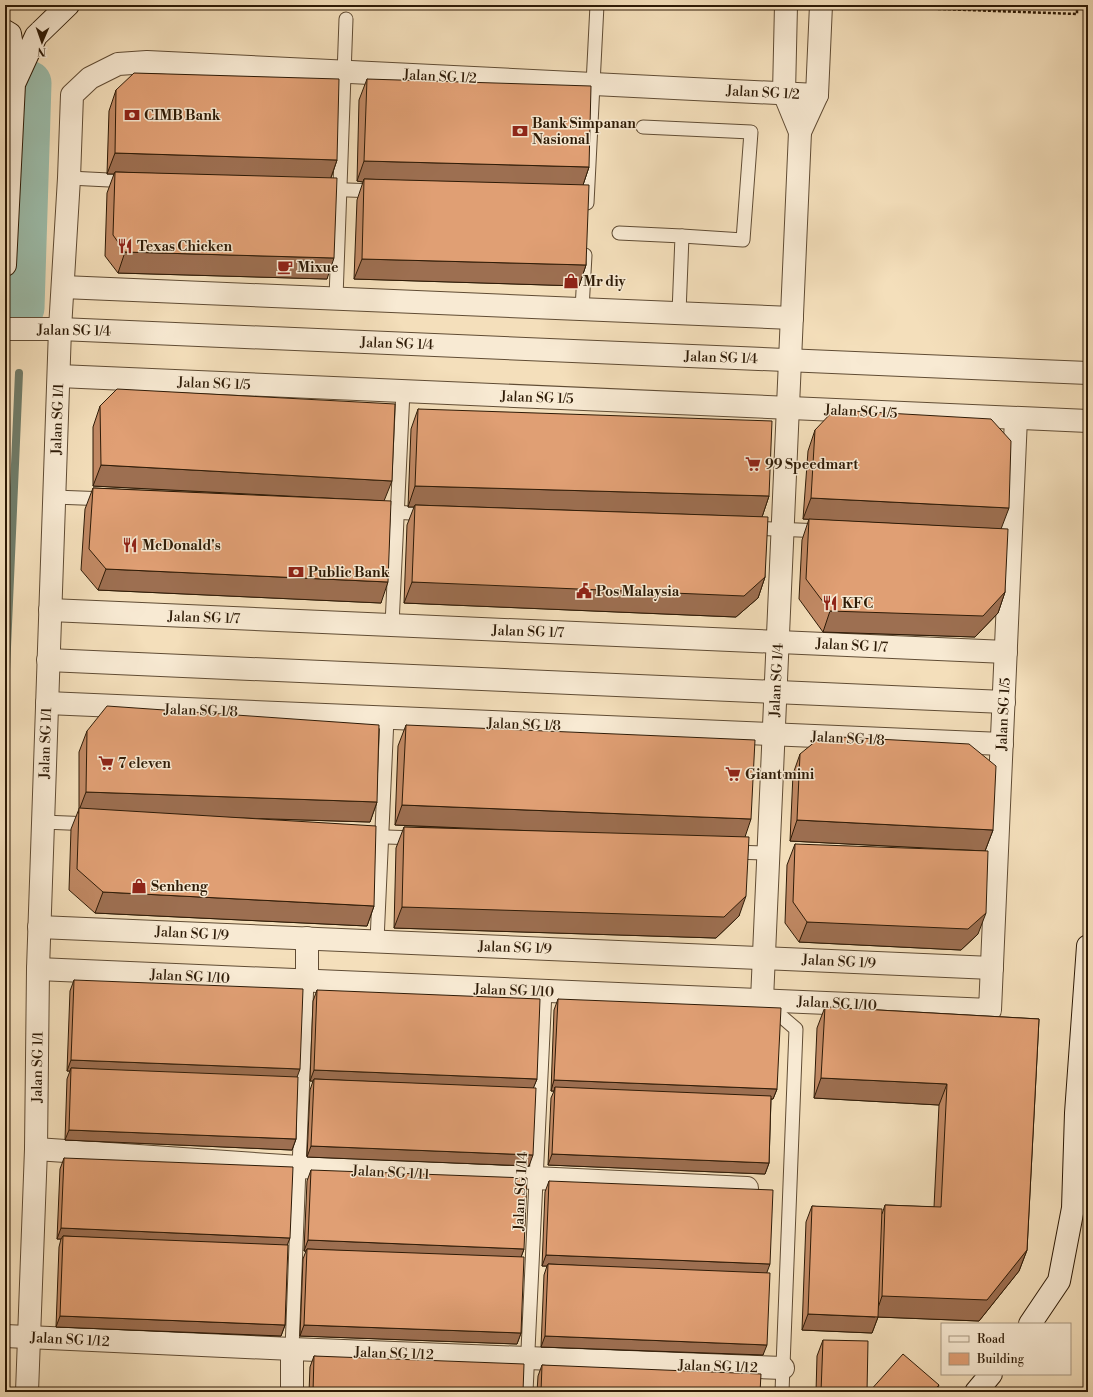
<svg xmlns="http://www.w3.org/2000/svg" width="1093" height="1397" font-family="'Libre Bodoni',serif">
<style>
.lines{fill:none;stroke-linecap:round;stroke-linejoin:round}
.stream{stroke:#707c69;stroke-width:8}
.river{stroke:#9cbdab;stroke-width:45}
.lane-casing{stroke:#604c34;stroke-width:15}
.street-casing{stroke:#604c34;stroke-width:24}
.secondary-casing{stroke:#2e1b07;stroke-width:24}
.path{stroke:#2e1b07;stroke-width:2.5;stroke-dasharray:3 2;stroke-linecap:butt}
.lane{stroke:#f8ead3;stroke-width:13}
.street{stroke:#f8ead3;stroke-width:22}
.secondary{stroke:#f8ead3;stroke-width:22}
.wall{fill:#c18964;stroke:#2e1b07}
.shaded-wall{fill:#9d6f51;stroke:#2e1b07}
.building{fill:#e09f74;stroke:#2e1b07}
.labels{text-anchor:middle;stroke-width:3;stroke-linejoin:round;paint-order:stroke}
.street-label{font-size:14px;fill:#2e1b07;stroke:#f8ead3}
.poi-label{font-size:14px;font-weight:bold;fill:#2e1b07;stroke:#f8ead3;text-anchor:start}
</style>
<rect width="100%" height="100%" fill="#f4dfbb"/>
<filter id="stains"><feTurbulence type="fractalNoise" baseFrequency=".005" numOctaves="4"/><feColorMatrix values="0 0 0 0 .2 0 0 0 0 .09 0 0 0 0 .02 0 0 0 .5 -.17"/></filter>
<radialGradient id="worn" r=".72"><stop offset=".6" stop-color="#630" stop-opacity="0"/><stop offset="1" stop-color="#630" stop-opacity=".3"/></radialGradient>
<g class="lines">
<!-- stream -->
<path class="stream" d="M5 693 19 373"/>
<!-- river -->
<path class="river" d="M22 308 29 83"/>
<defs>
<g id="lane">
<path d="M643 127 751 132 743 240 682 236"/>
<path d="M69 178 129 181"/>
<path d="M319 189 377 191"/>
<path d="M587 203 597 5"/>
<path d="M619 233 682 236 679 313"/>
<path d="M336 298 346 19"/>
<path d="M582 309 585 255"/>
<path d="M54 497 107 499"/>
<path d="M374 511 428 514"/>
<path d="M750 528 822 531"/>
<path d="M392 625 403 391"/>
<path d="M43 822 91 824"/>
<path d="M358 836 416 838"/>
<path d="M732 852 768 853"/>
<path d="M377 941 387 718"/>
<path d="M767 1004 796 1029 782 1392"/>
<path d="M292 1349 299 1167 307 981"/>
<path d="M526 1392 545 991"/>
</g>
<g id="street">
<path d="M800 132 817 95 821 5"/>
<path d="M63 287 792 318"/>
<path d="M5 329H60L1088 373"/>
<path d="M59 376 1088 421"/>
<path d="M50 610 1006 652"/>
<path d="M48 660 1004 702"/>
<path d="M47 703 1002 744"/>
<path d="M39 927 992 968"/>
<path d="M38 969 990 1010 1016 418"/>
<path d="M307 981V938"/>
<path d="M762 1000 800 132 784 93 786 5"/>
<path d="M36 1149 299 1167 747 1188"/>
<path d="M5 1336 292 1349 783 1368"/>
<path d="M27 1392 36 1149 38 969 60 329 69 178 72 95 90 78 118 64 147 62 817 95"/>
<path d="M292 1392V1349"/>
</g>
<g id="secondary">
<path d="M5 31 10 34 13 52 14 81"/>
<path d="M5 265 14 84 36 36 68 5"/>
<path d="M1030 1324 1059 1281 1073 1208 1076 1113 1088 946"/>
<path d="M976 1392 991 1374"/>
</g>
</defs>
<!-- lane casing -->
<use href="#lane" class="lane-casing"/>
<!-- street casing -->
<use href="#street" class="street-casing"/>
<!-- secondary casing -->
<use href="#secondary" class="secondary-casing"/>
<!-- path -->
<path class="path" d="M859 5V6L1077 14V5"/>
<!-- lane -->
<use href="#lane" class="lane"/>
<!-- street -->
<use href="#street" class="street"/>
<!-- secondary -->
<use href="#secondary" class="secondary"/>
</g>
<!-- wall -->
<g class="wall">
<path d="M367 79 589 167 583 185 586 265 579 286 354 279 357 200 363 182 357 181 359 100Z"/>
<path d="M116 90 337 160 331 178 327 279 118 273 105 256 107 193 114 174H107L109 111Z"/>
<path d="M100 406 384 501 381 603 98 590 81 570 85 509 93 488 339 499 93 486V427Z"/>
<path d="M418 409 769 496 762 517 765 577 758 598 736 617 404 603 407 525 414 507H408L411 429Z"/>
<path d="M815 430 1001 528 1005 592 998 613 975 637 823 632 799 599 802 540 809 519 839 521 803 519 808 451Z"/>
<path d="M406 725 745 837 739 916 716 938 394 928 396 848 404 827 473 829 395 825 398 746Z"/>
<path d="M87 731 377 802 370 822 266 819 374 906 367 926 95 913 69 890 71 829 79 809V752Z"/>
<path d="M800 754 993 830 985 851 790 841 793 774Z"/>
<path d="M795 844 978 934 961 950 799 942 785 923 787 865Z"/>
<path d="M74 980 297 1077 296 1139 292 1150 65 1140 67 1079 70 1071H67L70 991Z"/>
<path d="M317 990 537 1079 533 1088 529 1166 307 1157 310 1090 313 1081H310L313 1001Z"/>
<path d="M558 999 777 1089 773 1099H771L769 1163 765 1174 548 1165 551 1098 554 1091H551L554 1010Z"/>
<path d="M825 1007 1039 1019 1027 1250 1019 1271 979 1321 878 1317 872 1333 802 1330 806 1222 812 1206 882 1214 885 1205 934 1207 939 1105 814 1098 817 1028Z"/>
<path d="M64 1158 287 1245 285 1325 281 1336 56 1327 59 1247 61 1239H57L60 1169Z"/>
<path d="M311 1170 524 1249 521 1257V1333L517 1344 300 1336 303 1259 306 1251H304L307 1181Z"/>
<path d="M549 1181 766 1273 763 1355 541 1347 544 1275 547 1266H542L545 1192Z"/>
<path d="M823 1340 867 1392H816L817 1356Z"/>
<path d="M314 1356 523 1392H309L310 1367Z"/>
<path d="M542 1365 760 1392H537L538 1376Z"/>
</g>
<!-- shaded-wall -->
<g class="shaded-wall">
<path d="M115 153 337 160 330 180 115 172 114 174H107Z"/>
<path d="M364 161 589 167 582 188 364 179 363 182 357 181Z"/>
<path d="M125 252 334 258 327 279 118 273Z"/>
<path d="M362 259 586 265 579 286 354 279Z"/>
<path d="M101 465 392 481 384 501 93 486Z"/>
<path d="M415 486 769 496 762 517 415 505 414 507H408Z"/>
<path d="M811 498 1009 508 1001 529 803 519Z"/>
<path d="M106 569 388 582 381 603 98 590Z"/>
<path d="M765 577 758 598 736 617 404 603 412 582Z"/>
<path d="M1005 592 998 613 975 637 823 632 830 611Z"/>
<path d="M86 792 377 802 370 822 78 813Z"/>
<path d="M402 805 751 819 744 840 395 825Z"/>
<path d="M797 820 993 830 985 851 790 841Z"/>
<path d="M103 892 374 906 367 926 95 913Z"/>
<path d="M746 896 739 916 716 938 394 928 402 907Z"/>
<path d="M986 913 978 934 961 950 799 942 807 922Z"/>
<path d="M71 1060 300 1069 296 1080 71 1068 70 1071H67Z"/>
<path d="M314 1070 537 1079 533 1089 314 1079 313 1081H310Z"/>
<path d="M821 1078 947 1084 939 1105 814 1098Z"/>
<path d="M554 1080 777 1089 773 1099 555 1091V1087L554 1091H551Z"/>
<path d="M69 1130 296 1139 292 1150 65 1140Z"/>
<path d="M311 1146 533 1155 529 1166 307 1157Z"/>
<path d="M552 1154 769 1163 765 1174 548 1165Z"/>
<path d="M61 1228 290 1238 286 1248 63 1236 61 1239H57Z"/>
<path d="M308 1240 524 1249 520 1260 307 1249 306 1251H304Z"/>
<path d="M1027 1250 1019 1271 979 1321 878 1317 872 1333 802 1330 808 1314 875 1317 882 1296Z"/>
<path d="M546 1255 770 1264 766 1275 548 1264 547 1266H542Z"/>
<path d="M60 1316 285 1325 281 1336 56 1327Z"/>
<path d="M304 1325 521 1333 517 1344 300 1336Z"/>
<path d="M545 1336 767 1345 763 1355 541 1347Z"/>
<path d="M939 1385 936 1392H932Z"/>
</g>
<!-- building -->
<g class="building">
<path d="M134 73 339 79 337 160 115 153 116 90Z"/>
<path d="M367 79 591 86 589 167 364 161Z"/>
<path d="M115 172 337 178 334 258 125 252 113 235Z"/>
<path d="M364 179 589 185 586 265 362 259Z"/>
<path d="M117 389 395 404 392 481 101 465 100 406Z"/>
<path d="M418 409 772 421 769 496 415 486Z"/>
<path d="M834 410 991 419 1011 441 1009 508 811 498 815 430Z"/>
<path d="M93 488 391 501 388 582 106 569 89 549Z"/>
<path d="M415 505 768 517 765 577 744 596 412 582Z"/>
<path d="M809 519 1008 529 1005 592 983 616 830 611 806 579Z"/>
<path d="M107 706 379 725 377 802 86 792 87 731Z"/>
<path d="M406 725 755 740 751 819 402 805Z"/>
<path d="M822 736 969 744 996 766 993 830 797 820 800 754Z"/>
<path d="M79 808 376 826 374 906 103 892 77 869Z"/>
<path d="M404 827 749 837 746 896 724 917 402 907Z"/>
<path d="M795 844 988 851 986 913 968 929 807 922 793 902Z"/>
<path d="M74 980 303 989 300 1069 71 1060Z"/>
<path d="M317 990 540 999 537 1079 314 1070Z"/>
<path d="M558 999 781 1008 777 1089 554 1080Z"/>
<path d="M825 1007 1039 1019 1027 1250 987 1300 882 1296 885 1205 941 1207 947 1084 821 1078Z"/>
<path d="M71 1068 298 1077 296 1139 69 1130Z"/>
<path d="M314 1079 536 1088 533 1155 311 1146Z"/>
<path d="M555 1087 771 1096 769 1163 552 1154Z"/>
<path d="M64 1158 293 1167 290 1238 61 1228Z"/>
<path d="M311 1170 527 1178 524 1249 308 1240Z"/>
<path d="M549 1181 773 1190 770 1264 546 1255Z"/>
<path d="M812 1206 882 1209 878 1317 808 1314Z"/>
<path d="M63 1236 288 1245 285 1325 60 1316Z"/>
<path d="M307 1249 524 1257 521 1333 304 1325Z"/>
<path d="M548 1264 770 1273 767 1345 545 1336Z"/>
<path d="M823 1340 868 1341 867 1392H821Z"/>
<path d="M903 1354 939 1385 932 1392H869Z"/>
<path d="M314 1356 524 1364 523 1392H313Z"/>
<path d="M542 1365 761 1374 760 1392H541Z"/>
</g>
<!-- icons -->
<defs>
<symbol id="bank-bare" viewBox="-9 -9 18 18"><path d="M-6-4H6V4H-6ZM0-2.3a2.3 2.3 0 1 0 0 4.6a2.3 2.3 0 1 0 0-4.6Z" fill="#8f2418" stroke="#f8ead3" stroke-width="2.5" paint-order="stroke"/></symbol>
<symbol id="restaurant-bare" viewBox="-9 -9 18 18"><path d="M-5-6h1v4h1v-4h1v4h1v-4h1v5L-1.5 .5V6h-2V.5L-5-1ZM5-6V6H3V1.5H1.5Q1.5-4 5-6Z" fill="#8f2418" stroke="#f8ead3" stroke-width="2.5" paint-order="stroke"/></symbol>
<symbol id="cafe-bare" viewBox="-9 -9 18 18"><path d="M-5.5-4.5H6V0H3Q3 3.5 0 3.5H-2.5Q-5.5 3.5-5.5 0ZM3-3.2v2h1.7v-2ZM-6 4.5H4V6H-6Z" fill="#8f2418" stroke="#f8ead3" stroke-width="2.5" paint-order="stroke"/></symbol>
<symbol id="shop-bare" viewBox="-9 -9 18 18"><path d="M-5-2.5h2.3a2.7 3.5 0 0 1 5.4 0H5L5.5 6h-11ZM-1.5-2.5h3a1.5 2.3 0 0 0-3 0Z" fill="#8f2418" stroke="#f8ead3" stroke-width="2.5" paint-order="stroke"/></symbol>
<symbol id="supermarket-bare" viewBox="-9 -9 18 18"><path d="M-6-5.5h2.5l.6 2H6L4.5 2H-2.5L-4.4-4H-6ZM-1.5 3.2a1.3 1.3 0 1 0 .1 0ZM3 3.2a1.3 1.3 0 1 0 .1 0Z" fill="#8f2418" stroke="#f8ead3" stroke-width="2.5" paint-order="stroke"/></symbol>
<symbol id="civic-bare" viewBox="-9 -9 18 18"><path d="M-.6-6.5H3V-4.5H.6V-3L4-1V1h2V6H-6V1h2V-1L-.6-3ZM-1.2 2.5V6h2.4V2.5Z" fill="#8f2418" stroke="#f8ead3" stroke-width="2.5" paint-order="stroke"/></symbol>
</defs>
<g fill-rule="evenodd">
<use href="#bank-bare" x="121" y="104" width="22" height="22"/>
<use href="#bank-bare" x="509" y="120" width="22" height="22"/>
<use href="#restaurant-bare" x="114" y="235" width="22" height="22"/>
<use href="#cafe-bare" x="274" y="256" width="22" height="22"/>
<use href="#shop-bare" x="560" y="270" width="22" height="22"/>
<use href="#supermarket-bare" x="742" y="453" width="22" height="22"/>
<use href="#restaurant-bare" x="119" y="534" width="22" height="22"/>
<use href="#bank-bare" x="285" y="561" width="22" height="22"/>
<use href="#civic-bare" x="573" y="580" width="22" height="22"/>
<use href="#restaurant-bare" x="819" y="592" width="22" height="22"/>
<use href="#supermarket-bare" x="95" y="752" width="22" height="22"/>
<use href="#supermarket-bare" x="722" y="763" width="22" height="22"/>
<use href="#shop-bare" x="128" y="875" width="22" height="22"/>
</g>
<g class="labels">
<!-- street labels -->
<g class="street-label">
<text transform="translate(440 76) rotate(3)" y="5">Jalan SG 1/2</text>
<text transform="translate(763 92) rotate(3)" y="5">Jalan SG 1/2</text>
<text transform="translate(74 330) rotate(1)" y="5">Jalan SG 1/4</text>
<text transform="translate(397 343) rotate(2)" y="5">Jalan SG 1/4</text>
<text transform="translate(721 357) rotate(2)" y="5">Jalan SG 1/4</text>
<text transform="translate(214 383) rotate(2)" y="5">Jalan SG 1/5</text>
<text transform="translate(537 397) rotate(2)" y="5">Jalan SG 1/5</text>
<text transform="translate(861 411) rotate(3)" y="5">Jalan SG 1/5</text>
<text transform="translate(57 419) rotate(-88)" y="5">Jalan SG 1/1</text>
<text transform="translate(204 617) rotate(2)" y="5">Jalan SG 1/7</text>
<text transform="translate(528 631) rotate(2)" y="5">Jalan SG 1/7</text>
<text transform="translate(852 645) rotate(3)" y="5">Jalan SG 1/7</text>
<text transform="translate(776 680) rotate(-87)" y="5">Jalan SG 1/4</text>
<text transform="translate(201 710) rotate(2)" y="5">Jalan SG 1/8</text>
<text transform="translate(1003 714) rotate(-87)" y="5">Jalan SG 1/5</text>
<text transform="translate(524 724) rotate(2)" y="5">Jalan SG 1/8</text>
<text transform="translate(848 738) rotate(3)" y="5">Jalan SG 1/8</text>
<text transform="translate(45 743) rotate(-88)" y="5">Jalan SG 1/1</text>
<text transform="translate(192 933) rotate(3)" y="5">Jalan SG 1/9</text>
<text transform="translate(515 947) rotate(2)" y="5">Jalan SG 1/9</text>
<text transform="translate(839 961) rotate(3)" y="5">Jalan SG 1/9</text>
<text transform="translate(190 976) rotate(3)" y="5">Jalan SG 1/10</text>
<text transform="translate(514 990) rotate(2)" y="5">Jalan SG 1/10</text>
<text transform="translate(837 1003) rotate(3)" y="5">Jalan SG 1/10</text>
<text transform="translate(37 1067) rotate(-89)" y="5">Jalan SG 1/1</text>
<text transform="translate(391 1172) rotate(3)" y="5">Jalan SG 1/11</text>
<text transform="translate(520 1191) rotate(-87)" y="5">Jalan SG 1/14</text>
<text transform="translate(70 1339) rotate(3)" y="5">Jalan SG 1/12</text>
<text transform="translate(394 1353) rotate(2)" y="5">Jalan SG 1/12</text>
<text transform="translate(718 1366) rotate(2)" y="5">Jalan SG 1/12</text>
</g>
<!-- poi labels -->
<g class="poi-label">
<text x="144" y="120">CIMB Bank</text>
<text x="532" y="128">Bank Simpanan<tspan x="532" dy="16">Nasional</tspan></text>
<text x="137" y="251">Texas Chicken</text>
<text x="297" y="272">Mixue</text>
<text x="583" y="286">Mr diy</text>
<text x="765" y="469">99 Speedmart</text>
<text x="142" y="550">McDonald's</text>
<text x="308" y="577">Public Bank</text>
<text x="596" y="596">Pos Malaysia</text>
<text x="842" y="608">KFC</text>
<text x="118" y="768">7 eleven</text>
<text x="745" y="779">Giant mini</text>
<text x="151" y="891">Senheng</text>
</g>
</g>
<!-- margin -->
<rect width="1093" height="1397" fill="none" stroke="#f4dfbb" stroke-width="20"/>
<rect x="6" y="6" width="1081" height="1385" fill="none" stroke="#2e1b07" stroke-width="2"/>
<rect x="10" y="10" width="1073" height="1377" fill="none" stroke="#2e1b07"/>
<!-- legend -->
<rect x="941" y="1323" width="130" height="52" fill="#f8ead3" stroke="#a79781"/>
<rect x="949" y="1336" width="20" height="6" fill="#f8ead3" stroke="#a79781"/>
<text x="977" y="1343" font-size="12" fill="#2e1b07">Road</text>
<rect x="949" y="1353" width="20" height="12" fill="#e09f74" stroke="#a79781"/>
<text x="977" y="1363" font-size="12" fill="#2e1b07">Building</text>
<!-- north arrow -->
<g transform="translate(42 42) rotate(182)" stroke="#f8ead3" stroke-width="3" paint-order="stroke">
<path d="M0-3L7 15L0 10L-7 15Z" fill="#2e1b07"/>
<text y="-6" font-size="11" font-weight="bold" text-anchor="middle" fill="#2e1b07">N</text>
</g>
<rect width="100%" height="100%" filter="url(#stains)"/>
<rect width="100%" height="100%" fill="url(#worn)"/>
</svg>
